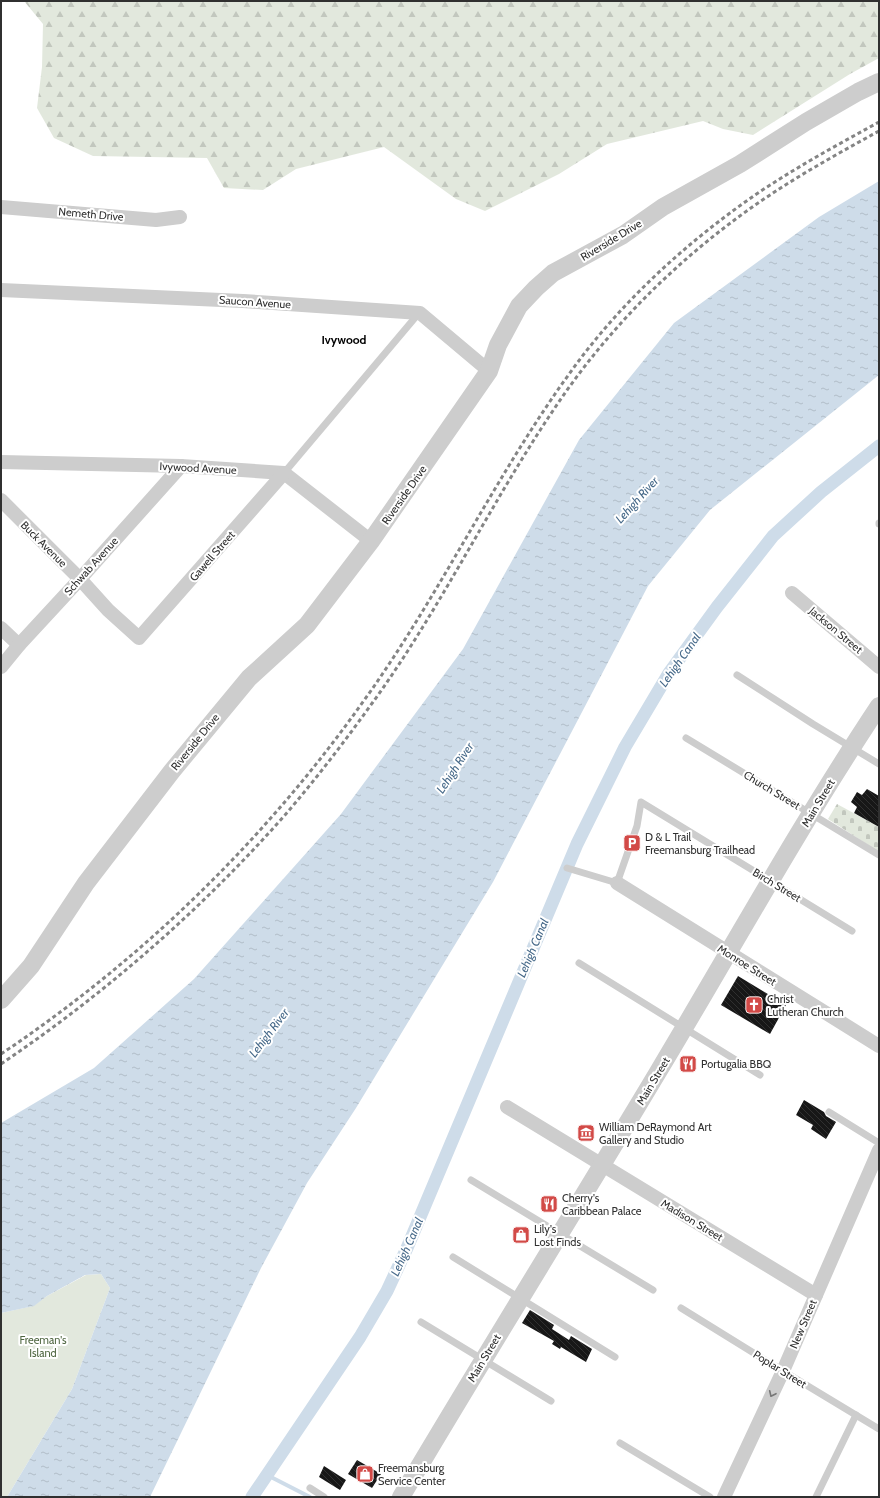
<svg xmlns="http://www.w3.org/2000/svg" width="880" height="1498" font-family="Cabin,sans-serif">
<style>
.green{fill:#e2e8dd}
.forest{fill:url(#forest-firs)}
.cemetery{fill:url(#cemetery-stones)}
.water{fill:url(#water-ripples)}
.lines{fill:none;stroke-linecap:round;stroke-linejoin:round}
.stream{stroke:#cedce9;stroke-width:4}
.canal{stroke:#cedce9;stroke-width:13}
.building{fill:url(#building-back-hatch)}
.service{stroke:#cdcdcd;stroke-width:7}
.minor{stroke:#cdcdcd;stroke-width:14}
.tertiary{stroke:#cdcdcd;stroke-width:18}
.rail{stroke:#858585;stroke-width:3;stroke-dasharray:4 3;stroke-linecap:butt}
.oneway{stroke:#777}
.labels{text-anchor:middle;stroke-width:4;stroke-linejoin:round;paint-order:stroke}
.street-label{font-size:11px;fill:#303030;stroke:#fff}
.poi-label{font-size:11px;fill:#303030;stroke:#fff;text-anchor:start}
.park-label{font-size:11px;fill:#506742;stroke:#fff}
.neighbourhood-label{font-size:12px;font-weight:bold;fill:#000;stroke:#fff}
.water-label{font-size:12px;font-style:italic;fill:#466989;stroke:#fff}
</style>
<defs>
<pattern id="forest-firs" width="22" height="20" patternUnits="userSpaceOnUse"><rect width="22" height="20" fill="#e2e8dd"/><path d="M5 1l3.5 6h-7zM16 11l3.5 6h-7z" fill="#c2c7be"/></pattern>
<pattern id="cemetery-stones" width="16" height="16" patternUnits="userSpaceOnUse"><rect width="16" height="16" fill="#e2e8dd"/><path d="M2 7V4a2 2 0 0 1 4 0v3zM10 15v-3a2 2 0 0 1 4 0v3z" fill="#c2c7be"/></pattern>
<pattern id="water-ripples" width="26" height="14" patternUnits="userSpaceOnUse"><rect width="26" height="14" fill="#cedce9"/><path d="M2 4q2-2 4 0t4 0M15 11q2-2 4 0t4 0" fill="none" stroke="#b1bdc8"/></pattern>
<pattern id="building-back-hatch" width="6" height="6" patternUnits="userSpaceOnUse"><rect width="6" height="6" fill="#171717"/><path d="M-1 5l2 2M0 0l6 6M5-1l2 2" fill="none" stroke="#303030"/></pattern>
</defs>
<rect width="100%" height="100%" fill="#fff"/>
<!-- green -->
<path class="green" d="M101 1274 110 1288 72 1389 7 1497H1V1313L33 1306 47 1296 86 1275Z"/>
<!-- forest -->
<path class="forest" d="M24 1H879V58L850 74 753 135 723 129 703 121 607 144 559 174 485 211 456 199 384 147 296 169 263 190 224 188 207 158 93 156 54 138 37 108 42 67 43 24Z"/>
<!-- cemetery -->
<path class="cemetery" d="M837 804 879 827V852L828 819Z"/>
<!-- water -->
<path class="water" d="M879 181V375L710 510 648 586 493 882 356 1108 307 1183 261 1268 150 1497H7L72 1389 110 1288 101 1274 85 1275 47 1296 34 1306 1 1313V1123L94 1068 194 979 341 814 463 649 579 440 674 323 819 217Z"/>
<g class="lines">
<!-- stream -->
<path class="stream" d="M267 1475 310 1497"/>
<!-- canal -->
<path class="canal" d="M252 1497 360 1337 387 1291 407 1248 577 844 625 747 669 673 717 607 773 536 821 492 879 446"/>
</g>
<!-- building -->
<g class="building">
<path d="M867 789 879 796V827L854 813 857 807 851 802 857 792 862 795Z"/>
<path d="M738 976 786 1005 770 1034 721 1005Z"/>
<path d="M804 1100 824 1112 826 1116 836 1122 826 1139 811 1129 813 1125 796 1115Z"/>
<path d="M530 1310 554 1325 552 1329 569 1340 571 1336 592 1349 586 1362 561 1347 560 1349 552 1344 554 1341 522 1323Z"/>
<path d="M357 1460 381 1474 372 1488 348 1474Z"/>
<path d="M324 1466 346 1480 340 1490 319 1477Z"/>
</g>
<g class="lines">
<!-- service -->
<g class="service">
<path d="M284 473 419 313"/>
<path d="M879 523V524"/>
<path d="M737 675 813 724 879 764"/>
<path d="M686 738 879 855"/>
<path d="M567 868 617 883 637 826 641 802 852 931"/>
<path d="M579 963 760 1075"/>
<path d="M829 1112 879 1143"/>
<path d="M471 1180 653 1290"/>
<path d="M453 1257 615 1357"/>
<path d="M681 1308 783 1371 879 1429"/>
<path d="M421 1322 551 1401"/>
<path d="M620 1443 710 1497"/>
<path d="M310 1488 324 1497"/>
<path d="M816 1497 856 1415"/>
</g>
<!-- minor -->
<g class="minor">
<path d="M1 207 156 220 180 217"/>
<path d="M1 290 243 301 420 313 489 371"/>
<path d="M1 462 181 466 284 473 371 541"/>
<path d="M1 500 80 579 108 610 139 638 284 473"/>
<path d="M792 593 879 667"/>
<path d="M1 628 19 645"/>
<path d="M1 667 19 645 80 579 181 466"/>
<path d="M617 883 879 1046"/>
<path d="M507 1107 816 1295"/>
<path d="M724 1497 783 1371 879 1150"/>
</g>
<!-- tertiary -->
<g class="tertiary">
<path d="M1 1000 31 966 86 883 172 771 249 678 307 625 371 541 489 371 498 345 519 306 536 288 553 273 623 235 663 207 740 164 806 122 858 92 879 82"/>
<path d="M401 1497C485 1355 573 1214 658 1072 731 950 800 825 879 706"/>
</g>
<!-- rail -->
<g class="rail">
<path d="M1 1054C140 961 262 843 360 706 438 599 494 477 572 370 622 301 686 243 755 195 795 168 837 145 879 122"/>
<path d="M1 1064C106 993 201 910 285 815 316 779 345 741 373 702 446 601 498 487 570 386 622 314 688 251 761 201 799 175 839 153 879 131"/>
</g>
</g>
<!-- one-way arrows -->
<defs><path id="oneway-chevron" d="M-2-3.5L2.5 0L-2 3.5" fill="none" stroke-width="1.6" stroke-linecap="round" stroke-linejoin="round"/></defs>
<use class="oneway" href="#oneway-chevron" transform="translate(772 1394) rotate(115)"/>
<!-- icons -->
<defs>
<symbol id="parking-square" viewBox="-11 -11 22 22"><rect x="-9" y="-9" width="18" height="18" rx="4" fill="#d24a47" stroke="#fff"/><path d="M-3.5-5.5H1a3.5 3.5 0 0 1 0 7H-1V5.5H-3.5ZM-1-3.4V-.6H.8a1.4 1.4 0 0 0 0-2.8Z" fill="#fff"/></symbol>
<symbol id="church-square" viewBox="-11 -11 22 22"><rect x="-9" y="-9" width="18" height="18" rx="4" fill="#d24a47" stroke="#fff"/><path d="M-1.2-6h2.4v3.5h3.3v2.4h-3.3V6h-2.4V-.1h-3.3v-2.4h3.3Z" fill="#fff"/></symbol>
<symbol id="restaurant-square" viewBox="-11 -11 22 22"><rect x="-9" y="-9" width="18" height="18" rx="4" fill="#d24a47" stroke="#fff"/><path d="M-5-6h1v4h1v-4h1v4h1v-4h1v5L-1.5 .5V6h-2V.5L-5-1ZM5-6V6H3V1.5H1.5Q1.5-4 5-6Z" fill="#fff"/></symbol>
<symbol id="museum-square" viewBox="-11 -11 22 22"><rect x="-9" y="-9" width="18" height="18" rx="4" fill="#d24a47" stroke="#fff"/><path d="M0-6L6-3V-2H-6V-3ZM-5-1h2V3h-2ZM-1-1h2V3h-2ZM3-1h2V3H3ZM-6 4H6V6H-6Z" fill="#fff"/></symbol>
<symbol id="shop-square" viewBox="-11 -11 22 22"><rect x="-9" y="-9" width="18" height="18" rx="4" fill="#d24a47" stroke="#fff"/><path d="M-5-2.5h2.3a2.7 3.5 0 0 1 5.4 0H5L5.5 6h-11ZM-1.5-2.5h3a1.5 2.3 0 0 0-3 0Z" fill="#fff"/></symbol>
</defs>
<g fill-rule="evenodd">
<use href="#parking-square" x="622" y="833" width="20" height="20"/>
<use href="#church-square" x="744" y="995" width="20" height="20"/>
<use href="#restaurant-square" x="678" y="1054" width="20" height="20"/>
<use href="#museum-square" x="576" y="1123" width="20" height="20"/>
<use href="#restaurant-square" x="539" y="1194" width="20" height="20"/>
<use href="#shop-square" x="511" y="1225" width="20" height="20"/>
<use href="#shop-square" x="355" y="1464" width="20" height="20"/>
</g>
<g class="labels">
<!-- street labels -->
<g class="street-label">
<text transform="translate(91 214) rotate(5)" y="4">Nemeth Drive</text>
<text transform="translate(611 240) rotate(-31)" y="4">Riverside Drive</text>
<text transform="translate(255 302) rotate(4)" y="4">Saucon Avenue</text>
<text transform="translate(198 468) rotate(3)" y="4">Ivywood Avenue</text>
<text transform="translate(404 495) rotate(-55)" y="4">Riverside Drive</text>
<text transform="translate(44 544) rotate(45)" y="4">Buck Avenue</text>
<text transform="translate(212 556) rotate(-49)" y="4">Gawell Street</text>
<text transform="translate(91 566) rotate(-48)" y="4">Schwab Avenue</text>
<text transform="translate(836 630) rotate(40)" y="4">Jackson Street</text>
<text transform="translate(195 742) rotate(-51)" y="4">Riverside Drive</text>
<text transform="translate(772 790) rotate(31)" y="4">Church Street</text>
<text transform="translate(818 803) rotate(-59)" y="4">Main Street</text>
<text transform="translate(777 885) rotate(31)" y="4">Birch Street</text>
<text transform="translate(747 965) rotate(32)" y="4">Monroe Street</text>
<text transform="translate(653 1081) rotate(-59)" y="4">Main Street</text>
<text transform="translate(692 1220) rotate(31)" y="4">Madison Street</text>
<text transform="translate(803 1324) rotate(-67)" y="4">New Street</text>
<text transform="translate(484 1358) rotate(-59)" y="4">Main Street</text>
<text transform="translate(780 1369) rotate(32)" y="4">Poplar Street</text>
</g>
<!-- poi labels -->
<g class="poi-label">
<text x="645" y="841">D &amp; L Trail<tspan x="645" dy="13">Freemansburg Trailhead</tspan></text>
<text x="767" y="1003">Christ<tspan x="767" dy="13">Lutheran Church</tspan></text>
<text x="701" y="1068">Portugalia BBQ</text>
<text x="599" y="1131">William DeRaymond Art<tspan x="599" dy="13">Gallery and Studio</tspan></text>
<text x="562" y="1202">Cherry's<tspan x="562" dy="13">Caribbean Palace</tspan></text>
<text x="534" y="1233">Lily's<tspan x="534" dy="13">Lost Finds</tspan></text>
<text x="378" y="1472">Freemansburg<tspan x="378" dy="13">Service Center</tspan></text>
</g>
<!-- park labels -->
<g class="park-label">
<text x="43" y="1344">Freeman's<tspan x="43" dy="13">Island</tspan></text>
</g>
<!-- neighbourhood labels -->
<g class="neighbourhood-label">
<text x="344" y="344">Ivywood</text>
</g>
<!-- water labels -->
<g class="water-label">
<text transform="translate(637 500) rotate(-48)" y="4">Lehigh River</text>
<text transform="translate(680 660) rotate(-55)" y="4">Lehigh Canal</text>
<text transform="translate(455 768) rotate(-57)" y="4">Lehigh River</text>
<text transform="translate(533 948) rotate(-67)" y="4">Lehigh Canal</text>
<text transform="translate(269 1033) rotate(-53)" y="4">Lehigh River</text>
<text transform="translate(407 1247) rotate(-66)" y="4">Lehigh Canal</text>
</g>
</g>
<!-- border -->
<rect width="880" height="1498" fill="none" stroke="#303030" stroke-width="4"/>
</svg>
